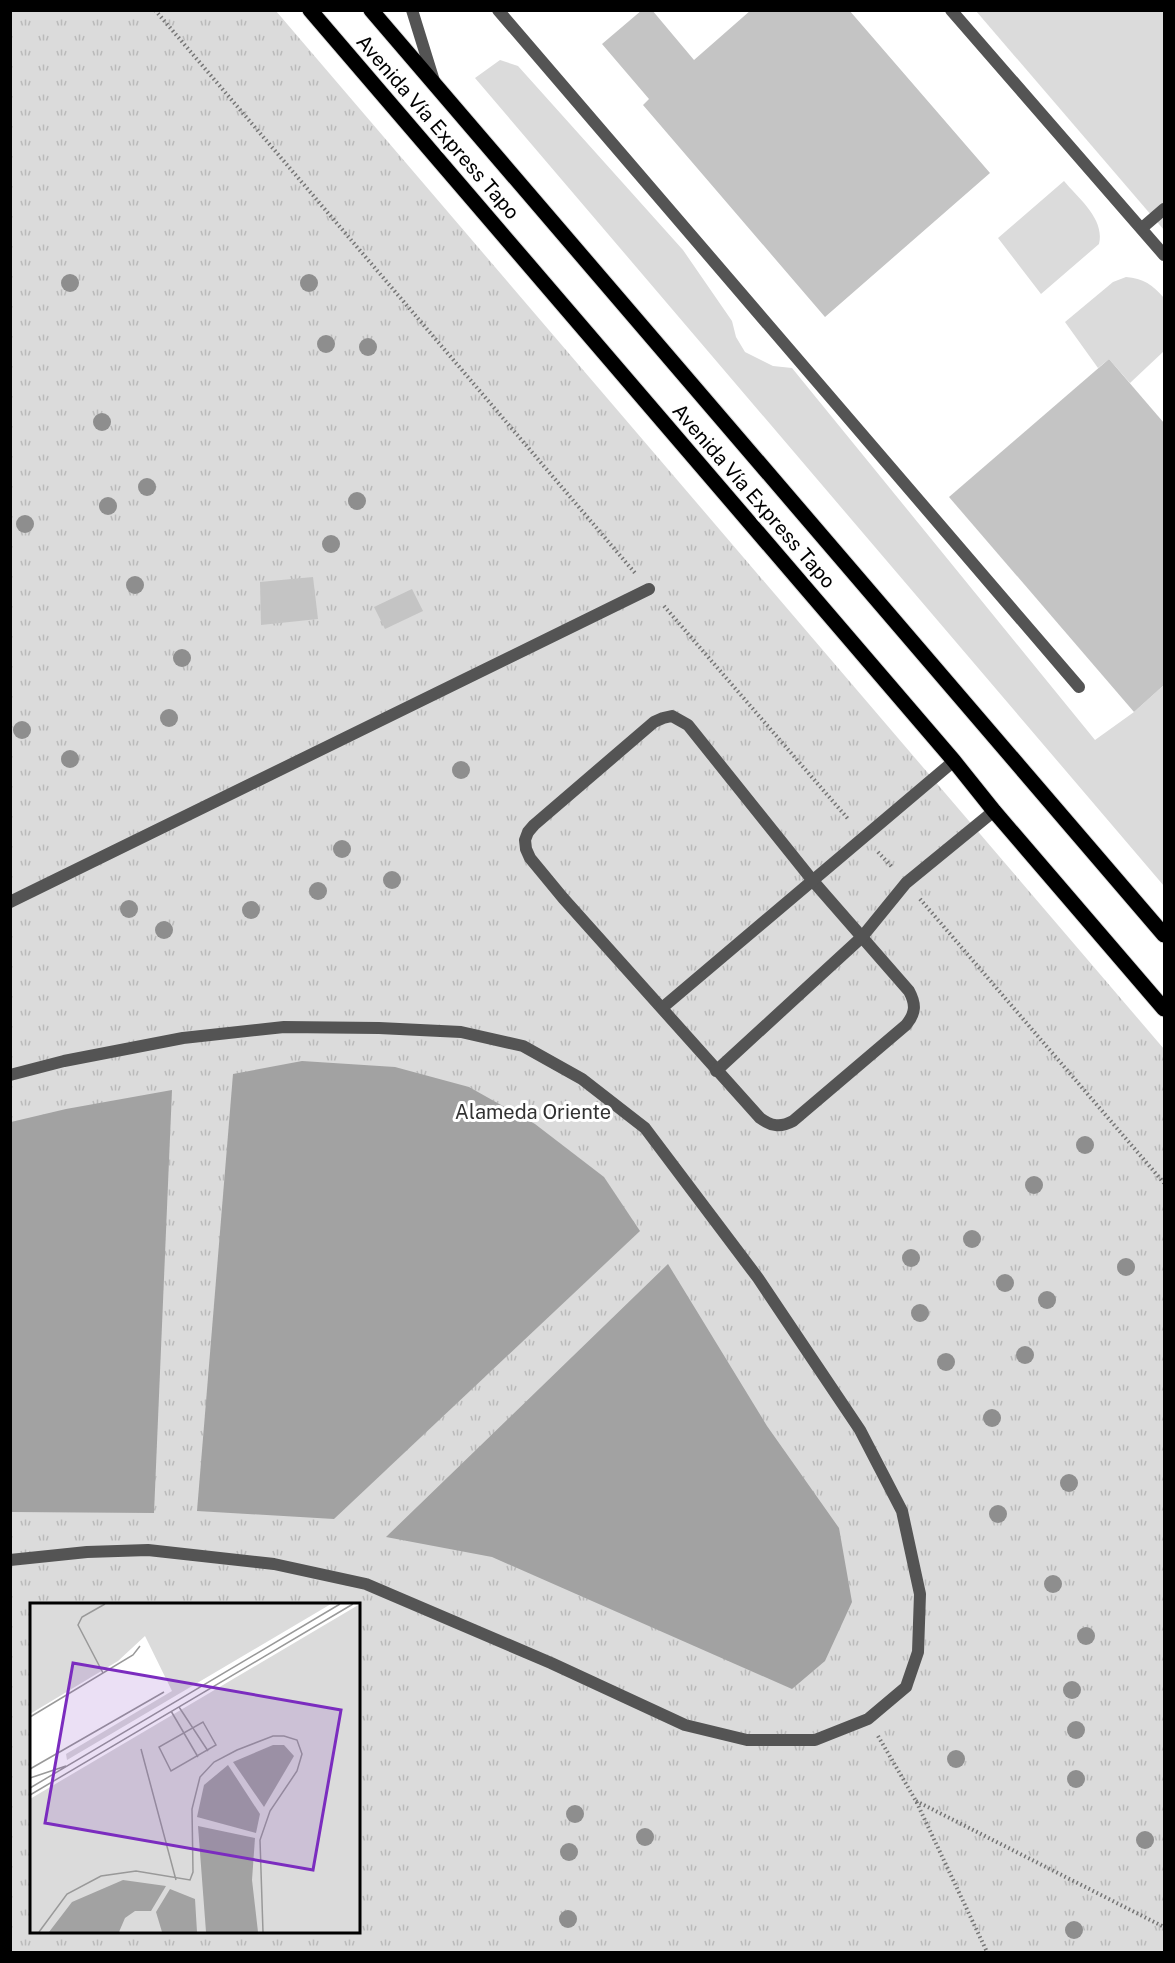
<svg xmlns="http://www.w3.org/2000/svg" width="1175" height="1963" font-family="'Public Sans',sans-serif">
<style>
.green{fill:#dbdbdb}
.park{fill:url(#park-tufts);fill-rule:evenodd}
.water{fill:#a2a2a2}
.building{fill:#c4c4c4}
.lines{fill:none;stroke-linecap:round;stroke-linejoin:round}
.primary-casing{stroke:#dbdbdb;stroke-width:17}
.path{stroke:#767676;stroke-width:4;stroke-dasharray:1.5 3;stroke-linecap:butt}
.service{stroke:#545454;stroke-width:12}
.primary{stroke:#000;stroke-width:15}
.tree{fill:#8e8e8e}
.labels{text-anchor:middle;stroke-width:6;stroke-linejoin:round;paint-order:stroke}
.street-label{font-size:20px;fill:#000;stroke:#fff}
.park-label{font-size:20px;fill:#323232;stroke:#fff}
.inset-road{fill:none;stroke:#999;stroke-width:1.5}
.view{fill:#7b2cbf;fill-opacity:0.15;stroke:#7b2cbf;stroke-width:3}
.inset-edge{fill:none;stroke:#000;stroke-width:3}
</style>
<defs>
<pattern id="park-tufts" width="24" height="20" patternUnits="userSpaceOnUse" patternTransform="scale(1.5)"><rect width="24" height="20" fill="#dbdbdb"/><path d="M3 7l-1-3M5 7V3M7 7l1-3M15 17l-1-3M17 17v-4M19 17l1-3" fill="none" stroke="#bababa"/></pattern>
</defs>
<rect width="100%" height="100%" fill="#fff"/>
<!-- green -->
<g class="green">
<path d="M976 11H1164V230Z"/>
<path d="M500 60 518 66 683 250 732 321 736 337 745 352 773 366 792 368 1095 740 1134 712 1164 685V886L475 78Z"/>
<path d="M1064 181C1079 199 1105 219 1099 244L1041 294 998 238Z"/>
<path d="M1126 277C1143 278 1153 285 1164 298V351L1130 383 1109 359 1098 368 1065 322 1113 282Z"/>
</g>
<!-- park -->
<path class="park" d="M11 11H276L1164 1049V1952H11ZM32 1604H358V1932H32Z"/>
<!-- water -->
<g class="water">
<path d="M302 1061 395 1067 469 1087 535 1124 604 1177 640 1231 334 1519 197 1511 233 1074Z"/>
<path d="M172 1090 154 1513 11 1512V1122L66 1109Z"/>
<path d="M668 1264 767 1426 839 1528 852 1602 825 1661 792 1689 492 1557 386 1537Z"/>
</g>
<!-- building -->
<g class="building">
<path d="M642 10H652L694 60 751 10H849L990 173 825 317 643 105 649 99 602 44Z"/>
<path d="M1109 359 1164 423V685L1134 712 949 497Z"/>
<path d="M313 577 318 619 261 625 260 582Z"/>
<path d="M412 589 423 611 385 629 374 607Z"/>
</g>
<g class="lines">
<defs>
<g id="primary">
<path d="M310 10 954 761 994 811 1164 1009"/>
<path d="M371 10 1164 935"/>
</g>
</defs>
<!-- primary casing -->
<use href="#primary" class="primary-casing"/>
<!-- path -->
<g class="path">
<path d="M155 10 635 573"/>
<path d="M664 606 849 820"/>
<path d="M878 852 892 867"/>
<path d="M920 899 1164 1183"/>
<path d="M878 1736 916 1801 987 1952"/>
<path d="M916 1801 1164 1927"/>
</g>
<!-- service -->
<g class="service">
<path d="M412 10 434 81"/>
<path d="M498 10 1079 687"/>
<path d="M951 10 1164 255"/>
<path d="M1142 228 1164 209"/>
<path d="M672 716 688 725 813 881 909 991C916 1004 916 1013 906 1025L793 1121C780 1128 771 1126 760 1118L563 898 530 858 526 849 525 840 528 832 534 825 654 722 663 718Z"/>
<path d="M10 902 649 589"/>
<path d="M662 1008 954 761"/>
<path d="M716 1071 862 937 906 883 994 811"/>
<path d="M10 1075 64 1061 183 1038 284 1027 379 1028 461 1032 523 1046 582 1079 645 1128 758 1278 860 1430 902 1511 920 1594 918 1652 906 1687 868 1719 815 1740H747L685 1725 551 1663 366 1584 274 1564 148 1550 87 1552 10 1560"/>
</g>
<!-- primary -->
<use href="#primary" class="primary"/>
</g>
<!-- trees -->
<g class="tree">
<circle cx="70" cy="283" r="9"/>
<circle cx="309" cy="283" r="9"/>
<circle cx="326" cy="344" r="9"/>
<circle cx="368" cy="347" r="9"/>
<circle cx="102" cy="422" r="9"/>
<circle cx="147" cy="487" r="9"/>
<circle cx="357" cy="501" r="9"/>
<circle cx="108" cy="506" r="9"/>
<circle cx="25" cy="524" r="9"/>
<circle cx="331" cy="544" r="9"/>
<circle cx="135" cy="585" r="9"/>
<circle cx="182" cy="658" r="9"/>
<circle cx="169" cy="718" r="9"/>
<circle cx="22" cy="730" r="9"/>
<circle cx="70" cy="759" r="9"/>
<circle cx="461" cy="770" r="9"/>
<circle cx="342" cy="849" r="9"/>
<circle cx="392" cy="880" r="9"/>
<circle cx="318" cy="891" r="9"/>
<circle cx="129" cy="909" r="9"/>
<circle cx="251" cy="910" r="9"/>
<circle cx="164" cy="930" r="9"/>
<circle cx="1085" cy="1145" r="9"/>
<circle cx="1034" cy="1185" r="9"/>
<circle cx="972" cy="1239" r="9"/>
<circle cx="911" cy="1258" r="9"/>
<circle cx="1126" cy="1267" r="9"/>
<circle cx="1005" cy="1283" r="9"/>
<circle cx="1047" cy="1300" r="9"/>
<circle cx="920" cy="1313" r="9"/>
<circle cx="1025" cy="1355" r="9"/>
<circle cx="946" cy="1362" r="9"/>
<circle cx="992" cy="1418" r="9"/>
<circle cx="1069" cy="1483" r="9"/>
<circle cx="998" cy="1514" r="9"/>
<circle cx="1053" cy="1584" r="9"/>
<circle cx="1086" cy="1636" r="9"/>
<circle cx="1072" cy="1690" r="9"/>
<circle cx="1076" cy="1730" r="9"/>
<circle cx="956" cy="1759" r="9"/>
<circle cx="1076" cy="1779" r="9"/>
<circle cx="575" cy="1814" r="9"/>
<circle cx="645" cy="1837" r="9"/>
<circle cx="1145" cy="1840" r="9"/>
<circle cx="569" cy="1852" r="9"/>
<circle cx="568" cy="1919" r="9"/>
<circle cx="1074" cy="1930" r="9"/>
</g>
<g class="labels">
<!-- street labels -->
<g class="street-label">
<text transform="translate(438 127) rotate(49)" y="7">Avenida Vía Express Tapo</text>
<text transform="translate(754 496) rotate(49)" y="7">Avenida Vía Express Tapo</text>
</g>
<!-- park labels -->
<g class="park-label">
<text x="533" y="1119">Alameda Oriente</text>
</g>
</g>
<!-- overview -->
<g transform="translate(30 1603)">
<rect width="330" height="330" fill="#fff"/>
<path d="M0 1H301L37 157 36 151 142 88 115 33 88 58 0 111Z" fill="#dbdbdb"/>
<path d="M330 1V329H0V196Z" fill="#dbdbdb"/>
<path d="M243 142H254L264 153 234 204 203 159ZM198 162 230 211 226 230 167 214 174 182ZM168 223 225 235 222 277 228 329H176ZM93 277 136 283 121 308H105L95 315 89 329H19L42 299ZM140 286 165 296 167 329H132L126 309Z" fill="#a2a2a2"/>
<path class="inset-road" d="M73 70 48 22 52 14 75 1M149 104 178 148M141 108 168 154M0 114 103 52 110 43M173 119 186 142 141 168 129 144ZM111 146 146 277M0 166 134 89M0 175 36 163M0 185 310 1M0 192 323 1M9 329 37 291 71 273 106 268 160 277 163 269 162 206 170 174 184 159 207 147 243 133H254L267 137 272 151 267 168 240 208 230 237 233 329"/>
<path class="view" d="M43 60 311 107 283 267 15 220Z"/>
<rect width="330" height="330" class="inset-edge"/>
</g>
<!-- border -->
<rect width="1175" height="1963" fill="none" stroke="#000000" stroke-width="24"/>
</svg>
